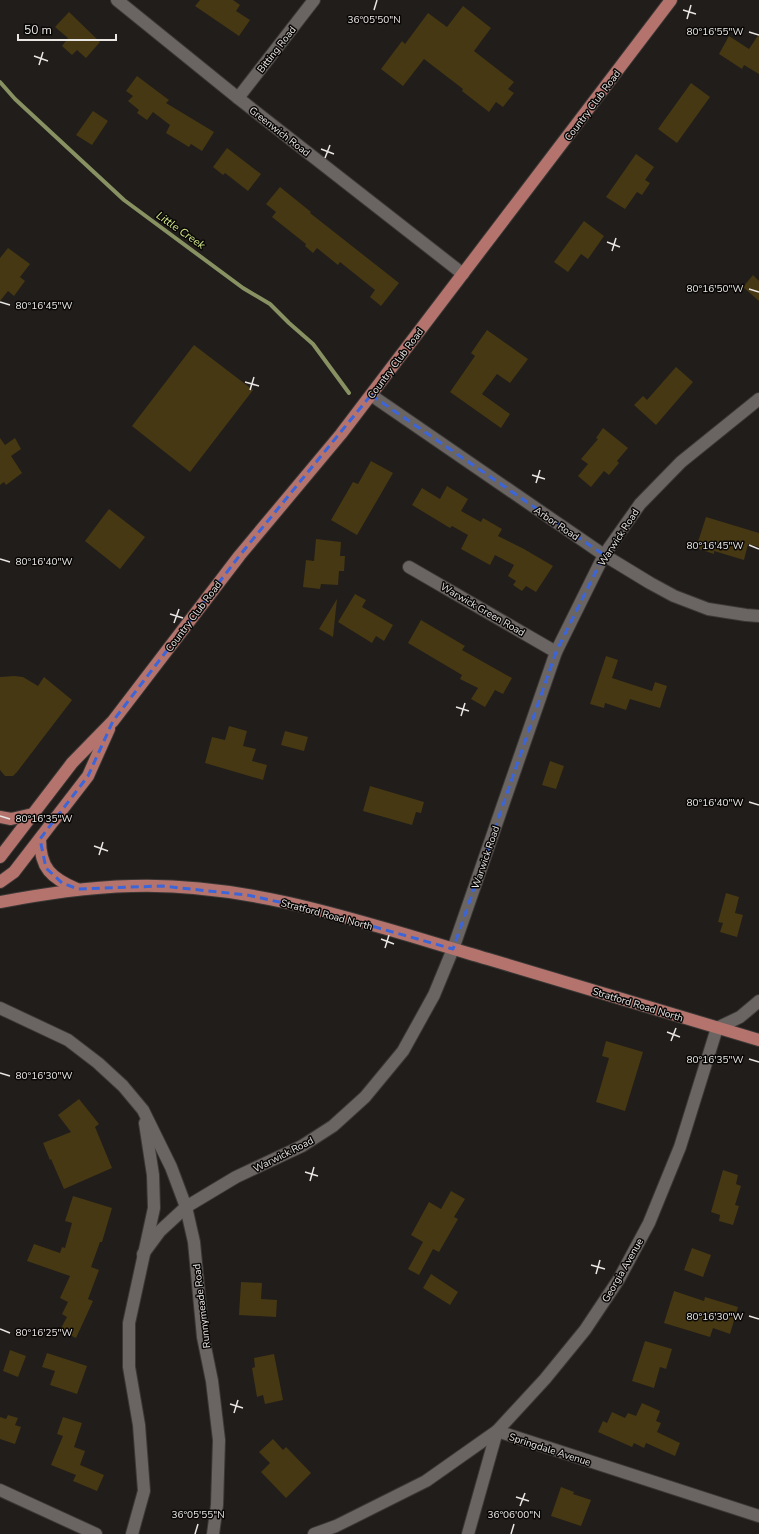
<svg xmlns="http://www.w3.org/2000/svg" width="759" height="1534" font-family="'Nunito Sans',sans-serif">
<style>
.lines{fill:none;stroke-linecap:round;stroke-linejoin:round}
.stream{stroke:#889162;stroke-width:4}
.building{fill:#453813}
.minor-casing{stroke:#3b3836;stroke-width:14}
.major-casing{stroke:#3b3836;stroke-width:14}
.minor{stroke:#6a6562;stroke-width:12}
.major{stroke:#b4746d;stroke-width:12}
.marked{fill:none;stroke:#3c65da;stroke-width:3;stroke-dasharray:8 5;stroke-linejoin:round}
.ticks{fill:none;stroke:#e9e6e4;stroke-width:1.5}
.labels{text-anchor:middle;stroke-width:3;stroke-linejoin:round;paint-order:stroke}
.street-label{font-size:10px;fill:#e9e6e4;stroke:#090706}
.water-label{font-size:11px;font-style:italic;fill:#d3ea8b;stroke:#090706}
.ticks-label{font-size:10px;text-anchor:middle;fill:#e9e6e4;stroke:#090706;stroke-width:3;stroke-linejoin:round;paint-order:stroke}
</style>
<rect width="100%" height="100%" fill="#211d1a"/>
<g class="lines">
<!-- stream -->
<path class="stream" d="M0 82 15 99 124 200 243 288 270 304 289 323 313 344 349 393"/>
</g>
<!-- building -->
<g class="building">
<path d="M200 0H233L240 5 236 11 250 20 239 36 195 6Z"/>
<path d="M463 6 491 28 474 51 514 82 508 89 514 93 503 107 496 102 489 112 462 91 463 89 424 59 403 86 381 69 402 41 405 44 428 13 447 27Z"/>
<path d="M69 12 100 42 86 58 77 50 72 55 62 46 68 38 55 27Z"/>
<path d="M759 34V74L744 65 742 69 719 54 729 36 749 49Z"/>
<path d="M137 76 169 100 166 103 214 132 202 151 191 144 189 147 166 133 170 125 153 112 147 120 137 113 139 110 128 101 133 96 126 91Z"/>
<path d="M691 83 710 97 677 143 658 129Z"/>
<path d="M93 111 108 121 92 145 76 135Z"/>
<path d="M227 148 261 174 248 191 225 173 223 175 213 167Z"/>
<path d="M636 154 654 167 645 180 650 183 642 195 637 192 625 209 606 197Z"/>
<path d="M280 187 311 212 310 213 399 283 381 306 370 297 375 290 340 262 338 265 317 248 313 253 305 246 306 244 272 217 276 212 266 204Z"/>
<path d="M584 221 604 236 588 259 581 254 568 272 554 262Z"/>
<path d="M8 248 30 264 20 277 25 281 14 296 8 291 0 301V258Z"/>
<path d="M753 275 759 281V301L743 287Z"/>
<path d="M487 330 528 359 510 383 497 374 482 394 510 414 501 428 450 392 475 356 471 353Z"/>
<path d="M194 345 253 390 190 472 132 426Z"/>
<path d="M676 367 693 382 656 425 634 405 643 396 647 400Z"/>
<path d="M603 428 628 448 617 461 619 463 609 475 604 471 591 487 578 476 588 464 581 459 598 439 596 438Z"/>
<path d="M0 438 5 445 15 438 21 449 11 456 22 473 6 485 4 482 0 485Z"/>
<path d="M371 461 393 473 357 535 331 520 353 482 358 484Z"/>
<path d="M447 486 468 499 461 511 481 522 483 518 502 529 498 536 524 549 553 566 536 592 526 586 522 591 513 585 516 581 508 576 514 565 495 555 490 565 461 549 468 535 452 526 450 528 412 505 422 488 440 499Z"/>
<path d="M109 509 145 537 120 569 85 541Z"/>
<path d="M706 517 759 533V547L748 544 744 560 714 551V554L696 548Z"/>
<path d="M316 539 341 542 340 556H345L344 571H339L338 585 321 584 320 589 303 587 306 560 314 561Z"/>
<path d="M355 594 366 600 362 607 393 625 384 641 376 636 372 643 338 622Z"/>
<path d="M337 599 333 637 319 629Z"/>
<path d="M421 620 465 646 462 650 512 678 503 694 495 690 485 707 471 699 478 688 460 679 462 675 408 643Z"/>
<path d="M606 656 618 660 612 678 652 691 655 682 667 686 660 708 630 699 626 710 605 703 604 708 590 704Z"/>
<path d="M14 676 23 677 38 686 44 677 72 700 17 772 13 776H5L0 770V677Z"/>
<path d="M229 726 247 731 243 746 256 749 252 761 267 765 263 780 205 763 212 737 225 740Z"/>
<path d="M285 731 308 737 304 751 281 745Z"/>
<path d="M550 761 564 766 556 789 542 785Z"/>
<path d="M370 786 424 802 421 813 416 812 412 825 363 811Z"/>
<path d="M726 893 739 897 735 913 743 915 737 937 720 932 723 923 718 922Z"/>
<path d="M606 1041 643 1052 625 1111 596 1102 609 1058 602 1056Z"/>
<path d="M79 1099 99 1124 95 1127 112 1168 64 1189 51 1159 50 1160 43 1143 71 1132 58 1115Z"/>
<path d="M723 1170 738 1175 736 1184 741 1186 735 1205 739 1206 733 1225 719 1221 720 1215 711 1212Z"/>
<path d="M451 1191 465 1199 454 1217 458 1219 439 1252 433 1249 419 1275 408 1269 423 1242 411 1235 429 1202 441 1209Z"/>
<path d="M73 1196 112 1208 102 1242H100L91 1267 99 1270 88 1299 93 1301 76 1338 60 1330 67 1317 62 1314 68 1302 60 1298 70 1276 27 1261 34 1244 60 1253 62 1247 65 1248 72 1223 65 1221Z"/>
<path d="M692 1248 711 1255 703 1277 684 1270Z"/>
<path d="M431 1274 458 1292 450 1305 423 1288Z"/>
<path d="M241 1282 262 1283 261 1299 277 1300 276 1317 239 1315Z"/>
<path d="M674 1291 704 1301 705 1297 738 1307 730 1334 713 1328 710 1337 664 1323Z"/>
<path d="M645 1341 672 1349 666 1369 660 1367 654 1388 632 1381Z"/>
<path d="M10 1350 26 1356 18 1377 3 1371Z"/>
<path d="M47 1353 87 1366 77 1394 50 1385 55 1371 42 1367Z"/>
<path d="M274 1354 283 1400 265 1404 263 1395 257 1397 252 1368 255 1367 254 1358Z"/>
<path d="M642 1403 660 1411 656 1421 661 1423 657 1432 680 1443 675 1456 646 1443 644 1448 634 1443 632 1447 598 1432 603 1421 607 1423 612 1412 625 1418 628 1413 636 1416Z"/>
<path d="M8 1415 18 1418 15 1425 21 1427 15 1444 0 1439V1417L6 1419Z"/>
<path d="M63 1417 82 1423 74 1447 85 1451 80 1465 104 1475 97 1491 73 1481 76 1475 51 1465 63 1436 57 1434Z"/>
<path d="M273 1439 283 1450 286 1447 311 1473 286 1498 261 1472 270 1463 259 1452Z"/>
<path d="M561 1487 574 1492 573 1494 591 1500 581 1526 551 1516Z"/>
</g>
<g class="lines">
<defs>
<g id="minor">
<path d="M117 0 238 98 463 274"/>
<path d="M238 98 314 0"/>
<path d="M371 395 604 555 650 583 674 596 708 609 746 615 759 616"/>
<path d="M409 567 556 652"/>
<path d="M0 1008 68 1040 98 1063 123 1086 143 1110 171 1167 186 1207 194 1242 203 1337 212 1381 219 1440 217 1505 213 1534"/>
<path d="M143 1254 160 1231 186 1207 236 1177 302 1146 333 1126 365 1097 403 1051 434 995 453 949 556 652 604 555 640 504 681 462 759 399"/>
<path d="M0 1490 96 1534"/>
<path d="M132 1534 144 1491 139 1425 129 1367V1323L154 1208 153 1175 145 1123"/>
<path d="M314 1534 336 1526 426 1481 497 1431 759 1516"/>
<path d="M468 1534 497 1431 545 1379 585 1330 619 1279 649 1223 680 1147 717 1028 740 1017 759 1001"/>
</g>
<g id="major">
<path d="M0 817 11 819 33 814"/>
<path d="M40 839C40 868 51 878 77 889"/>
<path d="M0 857 72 763 113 721 240 555 341 434 671 0"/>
<path d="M0 882 14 872 88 776 109 729"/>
<path d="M0 902C44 894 87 887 132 886 253 882 374 926 488 959 579 986 669 1013 759 1040"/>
</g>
</defs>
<!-- minor casing -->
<use href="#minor" class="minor-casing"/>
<!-- major casing -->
<use href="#major" class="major-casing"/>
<!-- minor -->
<use href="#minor" class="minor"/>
<!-- major -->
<use href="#major" class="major"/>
</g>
<!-- marked area -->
<path class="marked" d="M371 395 604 555 556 652 453 949 311 909 247 895 162 886 78 889 62 883 46 868 40 839 88 776 113 721 240 555Z"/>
<!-- ticks -->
<path class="ticks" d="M374 10 377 0M683 10 696 14M687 19 691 5M749 32 759 35M34 56 48 61M39 65 43 52M321 149 334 154M325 158 330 145M607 242 620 247M612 251 616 238M749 289 759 292M0 302 10 305M245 382 259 386M250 390 254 377M532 475 545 479M536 483 540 470M749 545 759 549M0 559 10 562M170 614 183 618M174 623 179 609M456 707 469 711M461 716 465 703M749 802 759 805M0 816 10 819M94 846 108 851M99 855 103 842M381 939 394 944M385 948 389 935M667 1032 680 1037M671 1041 676 1028M749 1059 759 1062M0 1073 10 1076M305 1172 318 1176M310 1181 314 1167M591 1265 605 1269M596 1274 600 1260M749 1316 759 1319M0 1329 10 1333M230 1404 243 1408M234 1413 238 1400M516 1497 529 1501M520 1506 525 1493M195 1534 198 1524M511 1534 514 1524"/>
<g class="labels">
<!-- street labels -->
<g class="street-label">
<text transform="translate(276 49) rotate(-52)" y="4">Bitting Road</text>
<text transform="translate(592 105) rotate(-53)" y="4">Country Club Road</text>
<text transform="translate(280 131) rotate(38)" y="4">Greenwich Road</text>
<text transform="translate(395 363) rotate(-53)" y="4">Country Club Road</text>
<text transform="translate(557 523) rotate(34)" y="4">Arbor Road</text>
<text transform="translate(618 537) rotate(-57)" y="4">Warwick Road</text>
<text transform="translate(483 609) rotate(30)" y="4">Warwick Green Road</text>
<text transform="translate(193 616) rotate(-53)" y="4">Country Club Road</text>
<text transform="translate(485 857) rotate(-71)" y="4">Warwick Road</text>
<text transform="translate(327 914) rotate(15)" y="4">Stratford Road North</text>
<text transform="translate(638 1004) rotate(17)" y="4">Stratford Road North</text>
<text transform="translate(283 1154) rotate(-27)" y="4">Warwick Road</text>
<text transform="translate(622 1270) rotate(-60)" y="4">Georgia Avenue</text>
<text transform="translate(201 1306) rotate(-97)" y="4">Runnymeade Road</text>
<text transform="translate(550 1449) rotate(18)" y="4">Springdale Avenue</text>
</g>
<!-- water labels -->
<g class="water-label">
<text transform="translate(181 230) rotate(35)" y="4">Little Creek</text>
</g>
</g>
<g class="ticks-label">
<text x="374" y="23">36°05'50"N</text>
<text x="715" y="35">80°16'55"W</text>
<text x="715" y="292">80°16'50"W</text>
<text x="44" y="309">80°16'45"W</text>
<text x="715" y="549">80°16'45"W</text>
<text x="44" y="565">80°16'40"W</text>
<text x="715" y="806">80°16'40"W</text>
<text x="44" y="822">80°16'35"W</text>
<text x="715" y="1063">80°16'35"W</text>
<text x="44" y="1079">80°16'30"W</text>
<text x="715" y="1320">80°16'30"W</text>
<text x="44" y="1336">80°16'25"W</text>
<text x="198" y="1518">36°05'55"N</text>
<text x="514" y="1518">36°06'00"N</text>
</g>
<!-- scale -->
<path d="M18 34v6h98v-6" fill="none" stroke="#e9e6e4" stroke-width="2"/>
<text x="24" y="34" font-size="12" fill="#e9e6e4" stroke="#090706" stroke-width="3" paint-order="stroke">50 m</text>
</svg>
